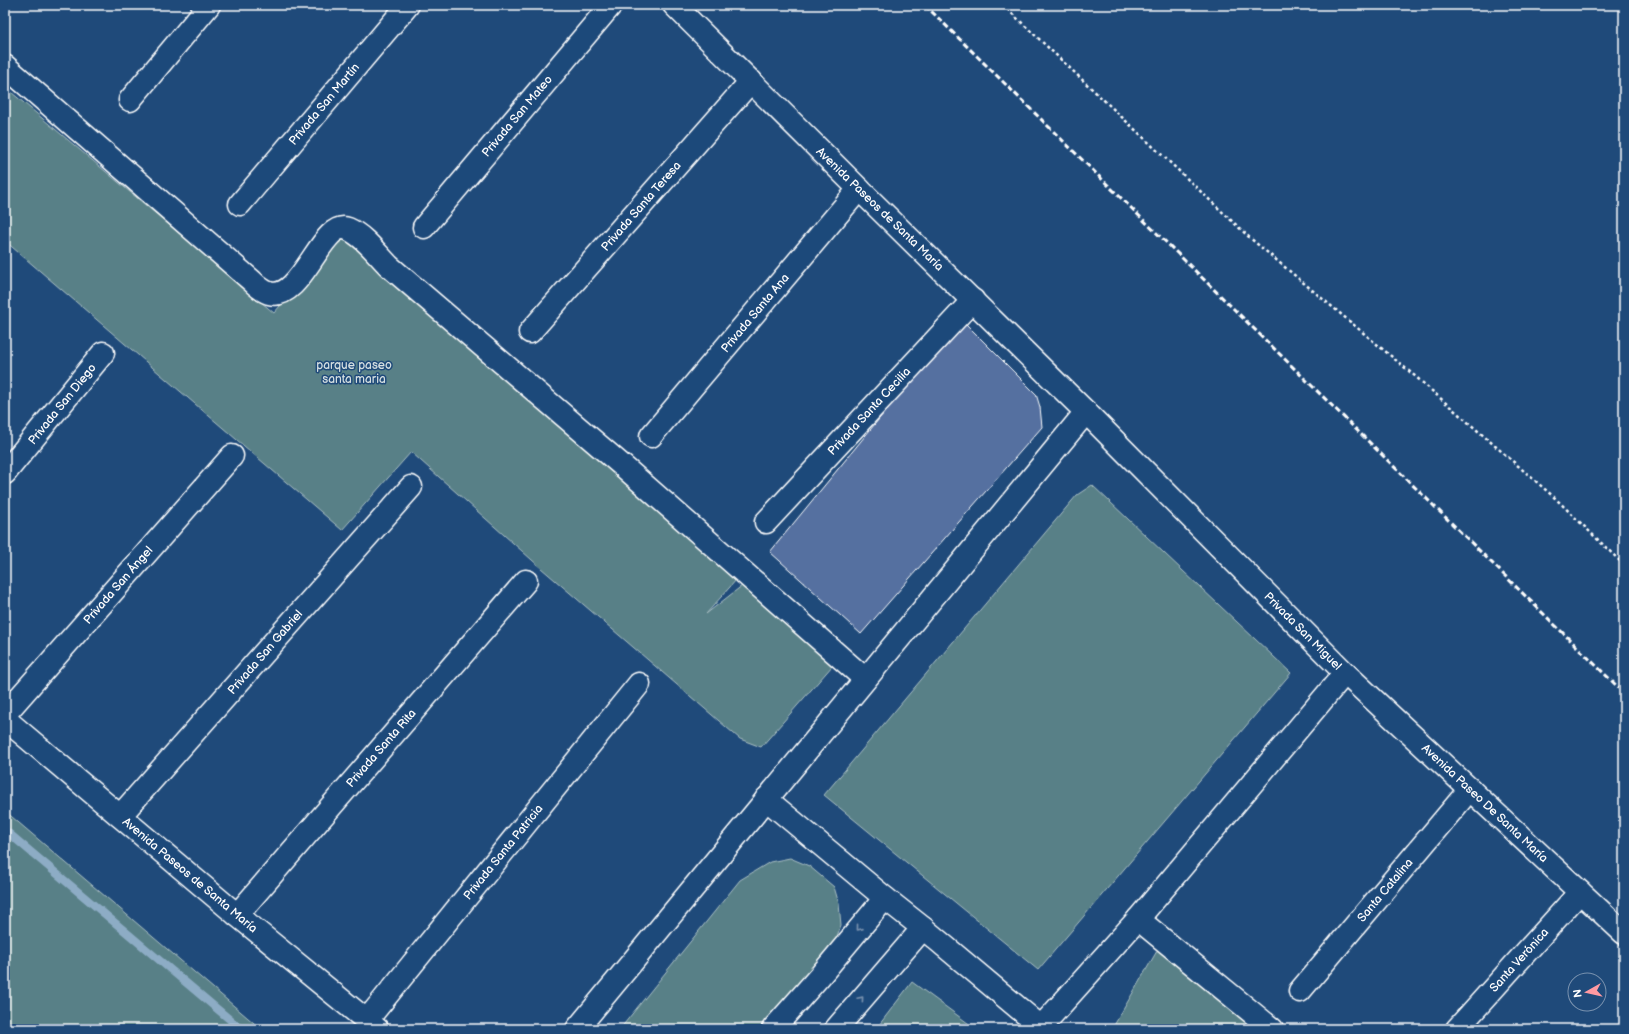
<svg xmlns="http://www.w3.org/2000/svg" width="1629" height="1034" font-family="'Balsamiq Sans',sans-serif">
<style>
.green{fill:#588087;stroke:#acc0c3}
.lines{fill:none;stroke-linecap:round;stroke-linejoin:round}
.stream{stroke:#8dacc5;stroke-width:8}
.building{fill:#556fa0;stroke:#fff}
.street-casing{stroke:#fff;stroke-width:25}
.secondary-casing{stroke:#fff;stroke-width:25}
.path{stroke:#fff;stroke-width:2.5;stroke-dasharray:3 3;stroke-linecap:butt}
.street{stroke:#1f4a7a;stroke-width:22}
.secondary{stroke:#1f4a7a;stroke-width:22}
.rail{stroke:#fff;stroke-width:3;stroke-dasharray:6 3;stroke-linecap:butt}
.oneway{stroke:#7992af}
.labels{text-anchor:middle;stroke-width:3;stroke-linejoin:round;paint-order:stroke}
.street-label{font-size:12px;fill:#fff;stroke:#1f4a7a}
.park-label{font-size:12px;fill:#d5dfe1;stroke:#1f4a7a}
</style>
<rect width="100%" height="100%" fill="#1f4a7a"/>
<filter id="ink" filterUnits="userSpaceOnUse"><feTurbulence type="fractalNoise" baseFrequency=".025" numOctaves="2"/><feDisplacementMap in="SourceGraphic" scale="8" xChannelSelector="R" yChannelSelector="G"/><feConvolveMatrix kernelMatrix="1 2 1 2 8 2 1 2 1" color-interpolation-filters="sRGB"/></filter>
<g filter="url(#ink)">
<!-- green -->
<g class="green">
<path d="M5 87 274 313 345 231 737 579 706 614 743 585 833 665 761 747 740 739 541 568 411 452 342 530 5 241Z"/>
<path d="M1092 485 1291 673 1038 970 824 795 1077 495Z"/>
<path d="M5 811 261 1029 5 1028Z"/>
<path d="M790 858 809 866 834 887 839 904 841 925 836 939 762 1029H620L740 880 770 862Z"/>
<path d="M1161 944 1260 1029H1112Z"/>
<path d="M912 982 976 1029H876Z"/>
</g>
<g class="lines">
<!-- stream -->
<path class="stream" d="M5 830 241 1029"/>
</g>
<!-- building -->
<path class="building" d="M961 319 1036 394 1040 407 1042 427 861 634 770 552Z"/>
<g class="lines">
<defs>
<g id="street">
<path d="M674 5 859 189 1086 412 1345 673 1138 919 1041 1027 923 928"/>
<path d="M5 66 252 281C257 286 263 291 269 293 302 303 322 218 348 229 364 236 377 254 389 266L624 467 865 679"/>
<path d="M130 100 209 5"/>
<path d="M240 204 408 5"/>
<path d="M424 227 611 5"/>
<path d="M530 332 751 81"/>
<path d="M651 436 859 189"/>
<path d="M5 473 103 353"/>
<path d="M766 522 973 300"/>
<path d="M1345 673 1624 933"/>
<path d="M5 714 232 456"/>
<path d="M5 719 237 915 377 1029"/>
<path d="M766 799 885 898"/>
<path d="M120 816 411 487"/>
<path d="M237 915 526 581"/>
<path d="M1138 919 1272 1029"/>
<path d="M1300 991 1470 789"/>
<path d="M367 1020 639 684"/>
<path d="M577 1029 1086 412"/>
<path d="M1457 1029 1580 892"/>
</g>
<path id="secondary" d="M773 1029 819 977 885 898 923 928 836 1029"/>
</defs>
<!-- street casing -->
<use href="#street" class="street-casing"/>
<!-- secondary casing -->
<use href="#secondary" class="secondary-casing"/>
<!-- path -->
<path class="path" d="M1003 5 1250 238 1416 377 1555 498 1624 565"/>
<!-- street -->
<use href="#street" class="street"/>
<!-- secondary -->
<use href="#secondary" class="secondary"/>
<!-- rail -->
<path class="rail" d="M925 5 1624 693"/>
</g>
<!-- one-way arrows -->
<defs><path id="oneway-chevron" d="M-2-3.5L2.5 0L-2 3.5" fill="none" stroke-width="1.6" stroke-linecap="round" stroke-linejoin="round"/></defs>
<g class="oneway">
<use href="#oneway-chevron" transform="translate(859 928) rotate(129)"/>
<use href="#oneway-chevron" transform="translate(861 999) rotate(-49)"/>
</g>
</g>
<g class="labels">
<!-- street labels -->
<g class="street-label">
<text transform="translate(324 104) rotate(-50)" y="4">Privada San Martín</text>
<text transform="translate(517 116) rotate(-50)" y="4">Privada San Mateo</text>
<text transform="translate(641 206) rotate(-49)" y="4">Privada Santa Teresa</text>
<text transform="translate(880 209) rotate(44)" y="4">Avenida Paseos de Santa María</text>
<text transform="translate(755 313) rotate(-50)" y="4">Privada Santa Ana</text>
<text transform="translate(62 404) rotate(-51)" y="4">Privada San Diego</text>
<text transform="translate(869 411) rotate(-47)" y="4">Privada Santa Cecilia</text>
<text transform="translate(118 585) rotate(-49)" y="4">Privada San Ángel</text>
<text transform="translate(1303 631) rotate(45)" y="4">Privada San Miguel</text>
<text transform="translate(265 652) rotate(-49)" y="4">Privada San Gabriel</text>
<text transform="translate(381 748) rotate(-49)" y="4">Privada Santa Rita</text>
<text transform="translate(1485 803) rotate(43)" y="4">Avenida Paseo De Santa María</text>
<text transform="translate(503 852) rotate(-51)" y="4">Privada Santa Patricia</text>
<text transform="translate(190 875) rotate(40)" y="4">Avenida Paseos de Santa María</text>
<text transform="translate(1385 890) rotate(-50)" y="4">Santa Catalina</text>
<text transform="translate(1519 960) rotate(-48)" y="4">Santa Verónica</text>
</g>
<!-- park labels -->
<g class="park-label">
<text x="354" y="369">parque paseo<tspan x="354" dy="14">santa maria</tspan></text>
</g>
</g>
<!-- margin -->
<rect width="1629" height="1034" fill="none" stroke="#1f4a7a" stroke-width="20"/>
<rect x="10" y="10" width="1609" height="1014" fill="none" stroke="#fff" stroke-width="1.5" filter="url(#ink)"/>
<!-- north arrow -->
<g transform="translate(1587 992) rotate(262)"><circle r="19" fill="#1f4a7a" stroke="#7992af"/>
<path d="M0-3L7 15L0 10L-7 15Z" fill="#ff9aa2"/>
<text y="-6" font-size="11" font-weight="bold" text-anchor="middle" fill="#ffffff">N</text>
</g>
</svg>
